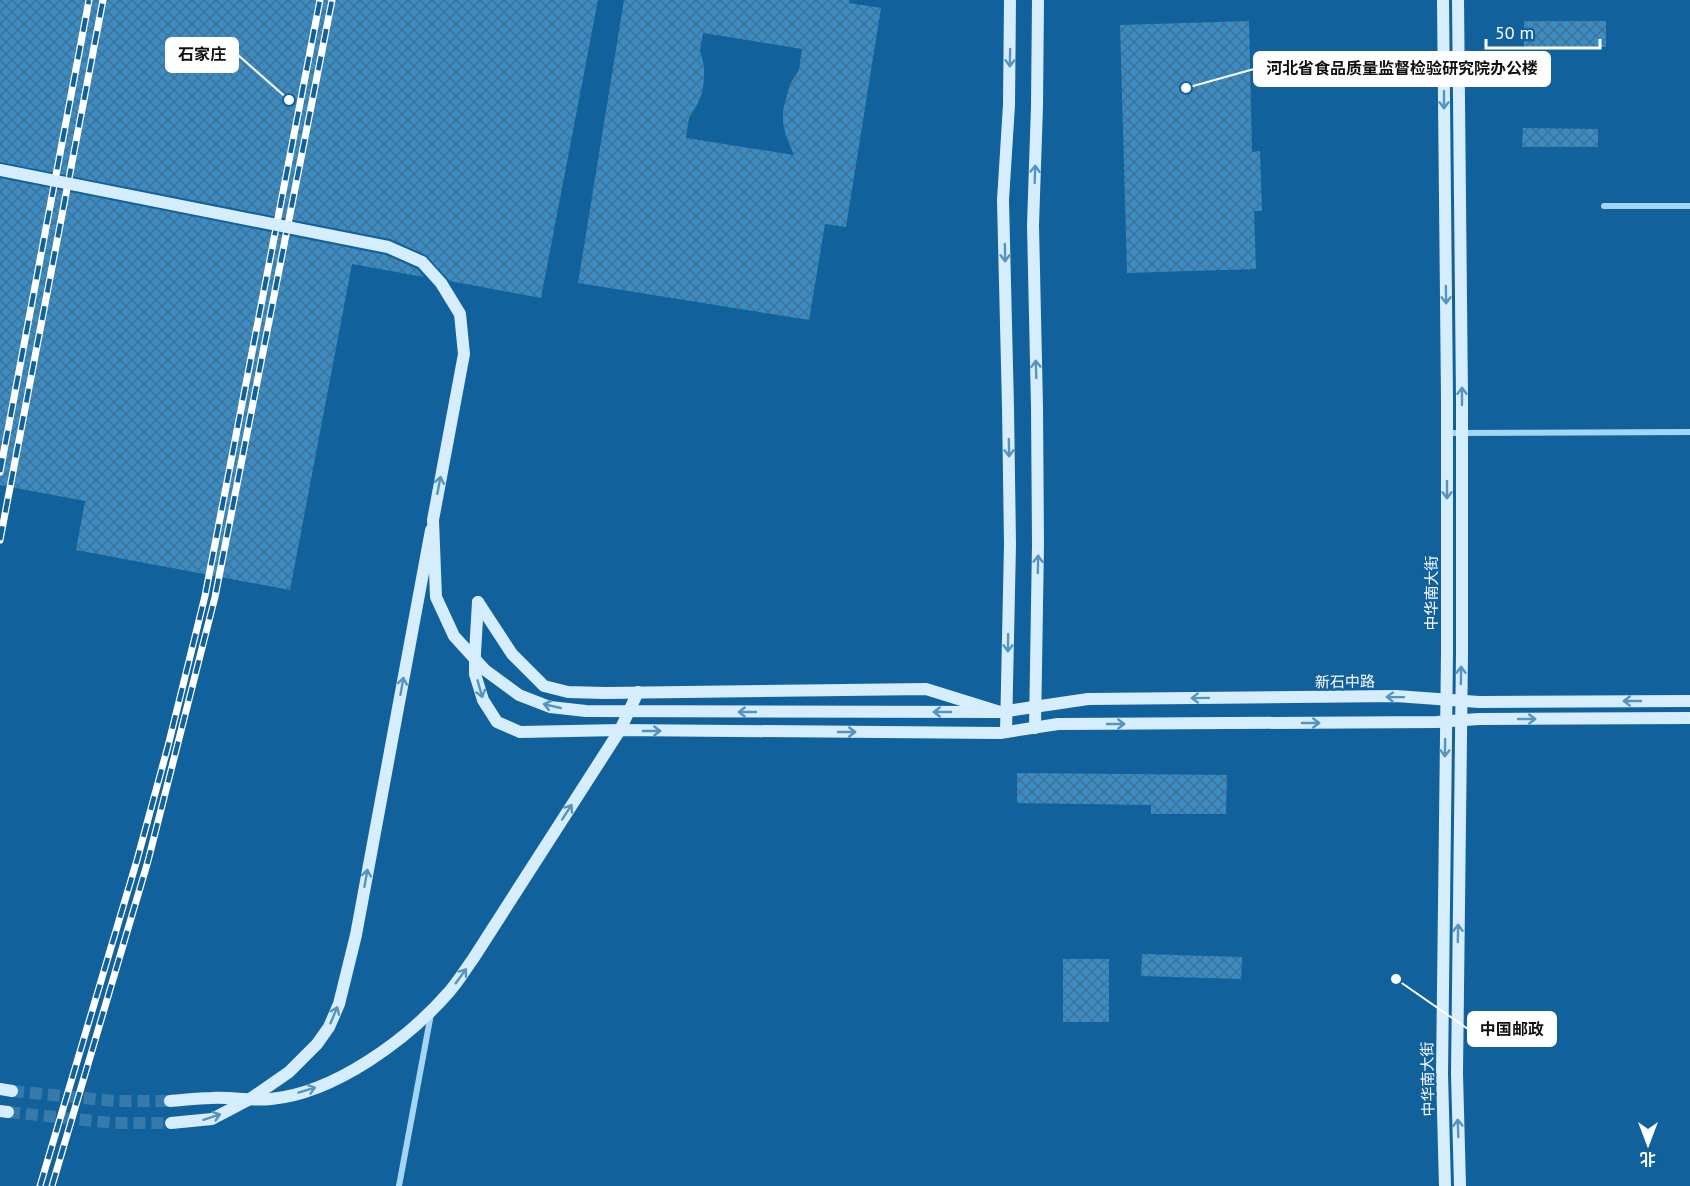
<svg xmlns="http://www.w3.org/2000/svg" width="1690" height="1186" font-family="'PT Sans','Noto Sans SC',sans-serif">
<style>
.building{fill:url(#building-cross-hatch);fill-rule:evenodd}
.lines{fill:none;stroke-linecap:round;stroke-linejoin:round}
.secondary-tunnel{stroke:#357aab;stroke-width:12;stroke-dasharray:12 6;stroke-linecap:butt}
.street{stroke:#a5d5f4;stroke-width:6}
.secondary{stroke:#d6edfd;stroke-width:12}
.rail-casing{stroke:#fff;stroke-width:7}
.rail{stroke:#11629c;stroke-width:4.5;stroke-dasharray:14;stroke-linecap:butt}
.secondary-bridge{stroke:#d6edfd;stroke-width:12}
.oneway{stroke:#5693be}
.labels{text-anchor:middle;stroke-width:4.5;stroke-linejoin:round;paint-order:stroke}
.street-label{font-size:15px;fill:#fff;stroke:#11629c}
.leader{fill:none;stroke:#fff;stroke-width:2}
.callout-dot{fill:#fff;stroke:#11629c;stroke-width:2}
.callout{fill:#fff;stroke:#fff;stroke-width:2}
.callout-label{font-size:16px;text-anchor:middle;font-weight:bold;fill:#111}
</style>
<defs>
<pattern id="building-cross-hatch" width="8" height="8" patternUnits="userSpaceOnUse" patternTransform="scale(1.5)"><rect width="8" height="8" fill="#3a8cc3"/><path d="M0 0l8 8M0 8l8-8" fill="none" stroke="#417293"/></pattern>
</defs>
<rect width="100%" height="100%" fill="#11629c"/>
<!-- building -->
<g class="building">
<path d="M0 0H598L541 298 450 281 426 255 390 239 0 162Z"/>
<path d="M624 0H849V3L881 8 846 227 825 224 809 320 578 283ZM703 33 802 49 799 70 790 84 783 110V123L786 136 794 155 686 138 689 118 697 105 702 93 704 80V66L700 50Z"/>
<path d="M1249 21 1252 152 1260 151 1262 211H1254L1256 269 1127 273 1120 25Z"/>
<rect x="1524" y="21" width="82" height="26"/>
<path d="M1523 128 1598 129V147H1522Z"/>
<path d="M0 178 386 255 417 269 424 277 352 264 290 590 76 550 85 501 0 485Z"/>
<path d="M1017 773 1227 775 1226 814H1151V805L1017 803Z"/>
<path d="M1142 954 1242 957 1241 979 1141 976Z"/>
<rect x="1063" y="959" width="46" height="63"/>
</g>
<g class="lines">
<!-- secondary-tunnel -->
<g class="secondary-tunnel">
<path d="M12 1091 114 1101H170"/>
<path d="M8 1112 113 1123H171"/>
</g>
<!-- street -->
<g class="street">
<path d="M1604 206H1690"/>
<path d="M1447 433 1690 432"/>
<path d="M399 1186 431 1014"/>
</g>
<!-- secondary -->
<g class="secondary">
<path d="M1443 0 1447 398V653L1442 1074 1445 1186"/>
<path d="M1458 0 1462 398V653L1457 1074 1460 1186"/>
<path d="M478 602 475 653V674L483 700 497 722 520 732 620 730 1000 733 1058 724 1437 722 1479 719 1690 718"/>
<path d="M478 602 512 654 544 686 568 692 605 693 926 689 1000 712 1088 699 1396 696 1479 702 1690 701"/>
<path d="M1035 728 1038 544 1037 407 1033 225 1037 106 1038 0"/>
<path d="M1006 732 1010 544 1008 407 1003 200 1009 105 1010 0"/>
<path d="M0 1089 12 1091"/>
<path d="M170 1101C184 1100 198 1098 212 1098 231 1097 252 1101 271 1099 335 1093 408 1039 449 992 458 982 465 970 473 959L620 730 638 692"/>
<path d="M0 1111 8 1112"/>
<path d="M171 1123 212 1119 250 1099 289 1072 317 1044 329 1027 339 1004 356 935 431 530"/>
</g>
<defs>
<g id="rail">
<path d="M0 472 89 0"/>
<path d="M0 540 103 0"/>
<path d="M40 1186 137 860 168 746 205 596 320 0"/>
<path d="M52 1186 148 861 215 597 332 0"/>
</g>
</defs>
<!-- rail casing -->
<use href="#rail" class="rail-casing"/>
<!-- rail -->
<use href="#rail" class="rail"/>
<!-- secondary-bridge -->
<path class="secondary-bridge" d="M0 170 388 247 422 262 441 283 460 314 464 354 433 520 436 597 454 636 485 670 519 695 550 707 586 711 1000 712"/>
</g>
<!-- one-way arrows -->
<defs><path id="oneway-shaft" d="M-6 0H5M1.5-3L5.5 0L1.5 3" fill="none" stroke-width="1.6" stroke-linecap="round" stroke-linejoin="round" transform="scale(1.5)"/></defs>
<g class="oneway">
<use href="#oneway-shaft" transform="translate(1010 58) rotate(91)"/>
<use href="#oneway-shaft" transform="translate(1444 100) rotate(90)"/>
<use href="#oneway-shaft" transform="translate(1035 174) rotate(-88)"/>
<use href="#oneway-shaft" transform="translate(1005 253) rotate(89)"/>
<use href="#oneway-shaft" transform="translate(1446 295) rotate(89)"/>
<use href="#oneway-shaft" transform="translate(1036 369) rotate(-92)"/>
<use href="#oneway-shaft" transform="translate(1462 396) rotate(-90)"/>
<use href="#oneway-shaft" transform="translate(1009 448) rotate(89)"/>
<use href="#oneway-shaft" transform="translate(439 485) rotate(-79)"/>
<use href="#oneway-shaft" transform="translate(1447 490) rotate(90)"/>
<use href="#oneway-shaft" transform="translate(1038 564) rotate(-89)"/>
<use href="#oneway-shaft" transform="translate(1008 643) rotate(91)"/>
<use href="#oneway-shaft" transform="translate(1461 675) rotate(-89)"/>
<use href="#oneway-shaft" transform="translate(402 686) rotate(-80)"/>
<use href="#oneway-shaft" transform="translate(480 689) rotate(74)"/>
<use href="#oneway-shaft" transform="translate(1395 697) rotate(-179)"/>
<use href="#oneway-shaft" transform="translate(1200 698) rotate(179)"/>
<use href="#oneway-shaft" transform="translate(1632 701) rotate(180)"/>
<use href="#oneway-shaft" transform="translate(552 706) rotate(-167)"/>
<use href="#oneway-shaft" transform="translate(747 712) rotate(-180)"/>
<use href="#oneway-shaft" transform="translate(942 712) rotate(-180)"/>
<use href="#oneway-shaft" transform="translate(1527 719)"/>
<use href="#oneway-shaft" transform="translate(1311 723)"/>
<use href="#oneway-shaft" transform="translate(1116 724)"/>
<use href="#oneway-shaft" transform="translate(652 731)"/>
<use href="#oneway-shaft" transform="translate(847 732)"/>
<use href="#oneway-shaft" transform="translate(1445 748) rotate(91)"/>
<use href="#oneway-shaft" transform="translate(567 812) rotate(-57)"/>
<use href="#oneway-shaft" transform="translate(366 878) rotate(-80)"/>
<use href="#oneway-shaft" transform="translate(1458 933) rotate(-89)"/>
<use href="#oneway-shaft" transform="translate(461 976) rotate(-54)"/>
<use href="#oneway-shaft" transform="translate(334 1015) rotate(-67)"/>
<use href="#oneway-shaft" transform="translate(307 1090) rotate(-17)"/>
<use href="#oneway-shaft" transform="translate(212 1117) rotate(-18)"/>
<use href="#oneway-shaft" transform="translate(1458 1128) rotate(-92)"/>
</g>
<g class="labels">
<!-- street labels -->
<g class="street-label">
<text transform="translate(1432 593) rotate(-90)" y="5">中华南大街</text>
<text transform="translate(1345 682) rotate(-1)" y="5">新石中路</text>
<text transform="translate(1428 1079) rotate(-91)" y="5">中华南大街</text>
</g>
</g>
<!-- callouts -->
<path class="leader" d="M289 100L238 55M1186 88L1254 69M1396 979L1468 1029"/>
<g class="callout-dot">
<circle cx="289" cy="100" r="6"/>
<circle cx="1186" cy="88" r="6"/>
<circle cx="1396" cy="979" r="6"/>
</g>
<g class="callout">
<rect x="166" y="38" width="72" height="34" rx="6"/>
<rect x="1254" y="52" width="296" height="34" rx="6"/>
<rect x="1468" y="1012" width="88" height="34" rx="6"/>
</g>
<g class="callout-label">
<text x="202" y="60">石家庄</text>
<text x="1402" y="74">河北省食品质量监督检验研究院办公楼</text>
<text x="1512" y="1035">中国邮政</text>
</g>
<!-- north arrow -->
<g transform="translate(1648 1144) rotate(180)" stroke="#11629c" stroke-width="4.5" paint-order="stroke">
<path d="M0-4.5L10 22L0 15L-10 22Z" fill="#ffffff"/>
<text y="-9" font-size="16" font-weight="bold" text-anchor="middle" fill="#ffffff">北</text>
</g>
<!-- scale -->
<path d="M1486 39v9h114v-9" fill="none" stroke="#ffffff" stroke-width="3"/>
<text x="1495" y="39" font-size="18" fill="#ffffff" stroke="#11629c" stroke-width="4.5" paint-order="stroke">50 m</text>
</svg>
